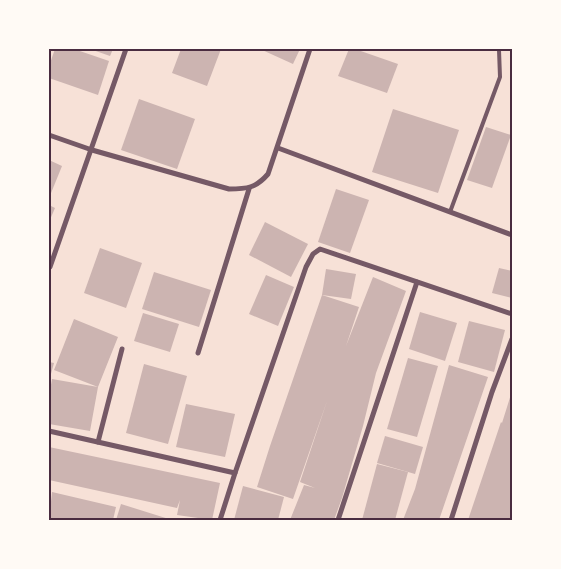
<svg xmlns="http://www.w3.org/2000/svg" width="561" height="569" font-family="'Exo 2',sans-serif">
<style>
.building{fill:#ccb4b1}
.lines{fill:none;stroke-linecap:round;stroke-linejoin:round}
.service{stroke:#755966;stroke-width:4}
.minor{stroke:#755966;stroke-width:5}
.neatline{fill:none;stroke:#4a2c40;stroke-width:2}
</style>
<rect width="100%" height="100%" fill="#f7e1d7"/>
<!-- building -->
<g class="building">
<path d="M55 49H74L109 61 98 95 49 78V66Z"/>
<path d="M90 49H113L110 56Z"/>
<path d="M181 49H221L207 86 172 73Z"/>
<path d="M260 49H300L293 64Z"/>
<path d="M349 49H355L398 64 387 93 338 76Z"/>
<path d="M139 99 195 119 177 169 121 150Z"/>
<path d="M393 109 459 130 438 193 372 172Z"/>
<path d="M486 127 511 135 492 188 467 180Z"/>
<path d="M49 160 62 166 49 198Z"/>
<path d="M336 189 369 200 350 253 318 242Z"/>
<path d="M49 205 55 208 49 222Z"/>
<path d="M265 222 308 244 291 277 249 255Z"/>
<path d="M100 248 142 263 126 308 84 293Z"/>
<path d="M499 268 512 271V298L492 293Z"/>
<path d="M326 269 356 274 351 299 322 295Z"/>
<path d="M154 272 211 290 199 327 142 309Z"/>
<path d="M266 275 294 287 278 326 249 314Z"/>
<path d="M373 277 406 291 376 373 363 426 342 498 334 520H290L304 485 315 488 300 482 327 401 293 499 257 487 270 446 322 295 359 307 346 346Z"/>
<path d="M420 312 457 323 445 361 409 349Z"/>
<path d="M143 313 179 324 170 352 134 341Z"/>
<path d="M74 319 118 337 98 387 90 431 49 424V396L52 379 98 387 54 370Z"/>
<path d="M469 321 505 330 494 372 458 362Z"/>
<path d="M408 358 438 366 417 437 387 429Z"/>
<path d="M49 362 54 363 49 381Z"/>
<path d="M144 364 187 376 168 444 126 433Z"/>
<path d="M449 365 488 377 439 520H403L415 489Z"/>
<path d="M512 391V520H468L501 422 502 423Z"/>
<path d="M186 404 235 414 225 457 176 447Z"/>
<path d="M385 436 423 447 415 474 377 463Z"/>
<path d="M49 447 220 483 212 520 177 515 180 500 177 508 49 480Z"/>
<path d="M377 464 408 472 395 520H362Z"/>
<path d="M243 486 284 497 278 520H234Z"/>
<path d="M52 492 116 507 113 520H90L91 514 90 520H49Z"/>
<path d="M121 504 172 520H116Z"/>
</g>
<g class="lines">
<!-- service -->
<path class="service" d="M450 212 500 77 499 50"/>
<!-- minor -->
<g class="minor">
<path d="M49 135 92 150 229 189C247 189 256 188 268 174L310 49"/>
<path d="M278 148 512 235"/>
<path d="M50 267 126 49"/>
<path d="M198 353 249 189"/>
<path d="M49 431 235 473"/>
<path d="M98 442 122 349"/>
<path d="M220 520 235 473 306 267 313 254 320 249 512 314"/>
<path d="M338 520 417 282"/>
<path d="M451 520 492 392 512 339"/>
</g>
</g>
<!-- border -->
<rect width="561" height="569" fill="none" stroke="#fffaf5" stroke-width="100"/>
<rect x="50" y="50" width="461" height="469" class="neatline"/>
</svg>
